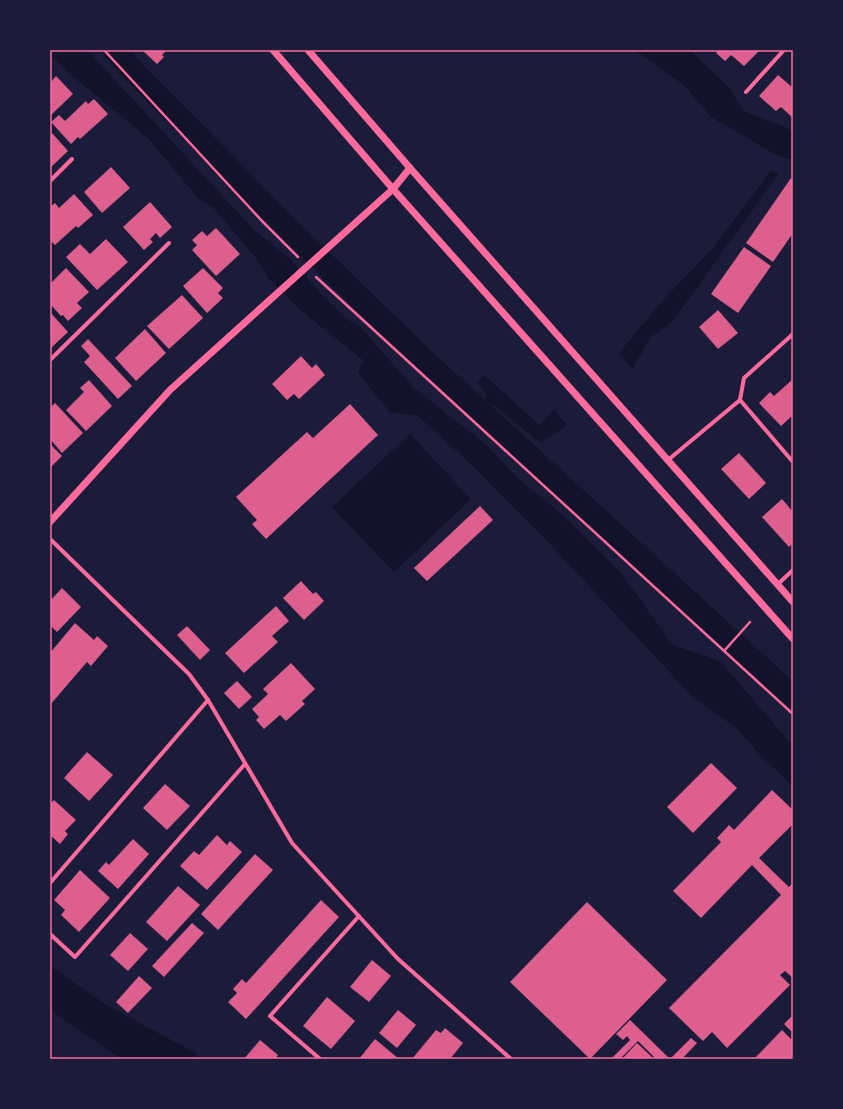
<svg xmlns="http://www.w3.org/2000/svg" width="843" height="1109" font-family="Karla,sans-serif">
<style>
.water{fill:#12122b}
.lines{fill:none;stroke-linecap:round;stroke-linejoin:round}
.canal{stroke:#12122b;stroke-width:23}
.building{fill:#dd5f8e}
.path{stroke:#ff6b9d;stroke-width:2.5}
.minor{stroke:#ff6b9d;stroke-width:4}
.tertiary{stroke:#ff6b9d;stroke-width:7}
.neatline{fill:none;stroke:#ff6b9d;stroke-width:1.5}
</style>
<rect width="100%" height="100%" fill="#1b1b3a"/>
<!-- water -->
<g class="water">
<path d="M50 50H87L254 230 290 259 318 291 343 316 362 329 413 387 485 444 521 481 558 511 620 572 673 645 720 661 793 746V786L761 756 738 729 693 697 549 543 474 467 418 416 390 412 358 373 363 360 299 309 269 279 256 258 213 207 198 198 148 138 66 71 50 52Z"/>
<path d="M632 50H690L730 89 744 111 787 128 793 133V160L778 156 711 117 685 86 642 55Z"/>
<path d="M771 171 779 173 673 321 651 337 632 369 619 353 665 298 712 249Z"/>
<path d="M484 375 539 425 554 410 567 425 541 443 494 405 486 402V394L478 383Z"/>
<path d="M410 434 471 499 394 572 332 507Z"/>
<path d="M50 966 105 1004 195 1053 200 1059H121L50 1010Z"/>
</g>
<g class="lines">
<!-- canal -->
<path class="canal" d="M114 50 137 75 288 228 425 361 793 697"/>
</g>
<!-- building -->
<g class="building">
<path d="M142 50H167L162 55 164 57 157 64Z"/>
<path d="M719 50H760L744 66 731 55 725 61 716 53Z"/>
<path d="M778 75 793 88V118L781 107 776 111 759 96Z"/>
<path d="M56 76 73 94 50 116V83Z"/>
<path d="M94 99 108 114 80 139 78 137 71 144 51 122 59 115 65 121 86 101 88 104Z"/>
<path d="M52 133 68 151 50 168V135Z"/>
<path d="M111 167 130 188 102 213 84 192Z"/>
<path d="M791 178 793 180V233L773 262 746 243Z"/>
<path d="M74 194 93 215 78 228 76 226 55 245 50 240V207L55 203 59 208Z"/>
<path d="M150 202 172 227 160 238 156 233 150 239 153 242 144 250 123 227Z"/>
<path d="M216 228 240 254 216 276 192 250 197 245 192 240 202 231 207 236Z"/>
<path d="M106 239 128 262 97 290 66 257 80 244 90 254Z"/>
<path d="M744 247 771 266 738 313 711 294Z"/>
<path d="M66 268 89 292 77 303 82 308 68 321 63 315 61 316 50 304V284Z"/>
<path d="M203 268 223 288 218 293 223 298 207 313 183 286Z"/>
<path d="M182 295 203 318 169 349 147 326Z"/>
<path d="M718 310 738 333 718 349 699 327Z"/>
<path d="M50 312 68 332 51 348 50 347Z"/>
<path d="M145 329 166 353 136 381 115 358Z"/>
<path d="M88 339 132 386 118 399 84 362 90 356 81 346Z"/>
<path d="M301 356 312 368 316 364 325 375 299 399 294 394 287 400 272 384Z"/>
<path d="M793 379V415L781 426 759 403 770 392 774 396Z"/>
<path d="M89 380 112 406 86 431 66 410 84 392 80 388Z"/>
<path d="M55 403 83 433 62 453 50 439V408Z"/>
<path d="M350 404 378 435 266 539 252 524 257 520 236 497 307 432 313 438Z"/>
<path d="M50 444 62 456 50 468Z"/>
<path d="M739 453 766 483 749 499 721 469Z"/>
<path d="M782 499 793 512V543L789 547 762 517Z"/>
<path d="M480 506 493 520 427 581 414 568Z"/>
<path d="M301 581 313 594 316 592 324 601 304 620 283 598Z"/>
<path d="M62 588 81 607 57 632 50 625V601Z"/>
<path d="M276 606 289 621 272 636 278 642 244 673 225 653Z"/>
<path d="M75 623 94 640 97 636 108 646 91 666 87 662 50 705V653Z"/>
<path d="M187 626 210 650 200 660 177 635Z"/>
<path d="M291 663 315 689 302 701 305 704 286 721 280 715 264 729 256 720 259 717 252 709 268 694 263 689Z"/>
<path d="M237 681 252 697 239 709 224 693Z"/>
<path d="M87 752 113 775 89 801 64 778Z"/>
<path d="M711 763 737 788 693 833 667 807Z"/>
<path d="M165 784 190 806 167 830 143 808Z"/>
<path d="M772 790 793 810V824L759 858 789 887 793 883V978L785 971 780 975 790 985 727 1048 712 1032 703 1041 669 1008 781 895 752 865 701 918 673 891 721 842 717 838 729 825 734 830Z"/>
<path d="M54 800 76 820 65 831 68 834 60 844 50 835V804Z"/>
<path d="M217 835 227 845 230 841 242 852 207 890 180 866 194 851 199 855Z"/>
<path d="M133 839 149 854 118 889 98 871 106 862 109 865Z"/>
<path d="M255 854 273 870 218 930 201 914Z"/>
<path d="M80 870 110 898 79 932 61 915 65 910 54 900Z"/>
<path d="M178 886 200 905 167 941 146 922Z"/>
<path d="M321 900 339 917 246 1019 228 1002 237 993 233 989 242 979 246 983Z"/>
<path d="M587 902 667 980 590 1059 510 982Z"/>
<path d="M192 923 204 933 164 977 152 966Z"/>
<path d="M130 933 148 949 128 971 110 955Z"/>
<path d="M372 960 391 976 369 1002 350 987Z"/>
<path d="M139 976 152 988 128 1013 116 1002Z"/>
<path d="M327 997 355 1021 331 1049 303 1026Z"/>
<path d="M398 1010 416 1025 397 1048 379 1033Z"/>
<path d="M793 1015V1033L784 1024Z"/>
<path d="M630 1020 670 1059H656L638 1041 620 1059H611L630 1040 627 1036 623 1040 616 1034Z"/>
<path d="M445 1028 463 1043 450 1059H412L436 1030 441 1033Z"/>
<path d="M782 1030 793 1041V1059H754Z"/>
<path d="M691 1038 697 1043 682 1059H670Z"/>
<path d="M375 1039 399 1059H359Z"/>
<path d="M260 1040 278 1055 275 1059H244Z"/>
<path d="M637 1043 654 1059H622Z"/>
</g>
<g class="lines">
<!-- path -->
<g class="path">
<path d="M104 50 262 221 298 257"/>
<path d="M316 277 793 714"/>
<path d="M724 651 750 622"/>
</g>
<!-- minor -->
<g class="minor">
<path d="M746 92 784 50"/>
<path d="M50 181 72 159"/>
<path d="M50 360 169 243"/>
<path d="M740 400 744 378 793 334"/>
<path d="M668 460 740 400 793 462"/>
<path d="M50 539 189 674 208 700 292 843 398 959 511 1059"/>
<path d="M778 584 793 570"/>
<path d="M50 883 208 700"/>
<path d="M50 934 75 957 245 764"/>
<path d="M320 1059 270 1016 359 916"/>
</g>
<!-- tertiary -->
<g class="tertiary">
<path d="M273 50 393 189 793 639"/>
<path d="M308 50 410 168 793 602"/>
<path d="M50 522 170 390 393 189 410 168"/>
</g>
</g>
<!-- border -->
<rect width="843" height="1109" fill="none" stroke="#1b1b3a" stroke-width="102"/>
<rect x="51" y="51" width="741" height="1007" class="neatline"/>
</svg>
